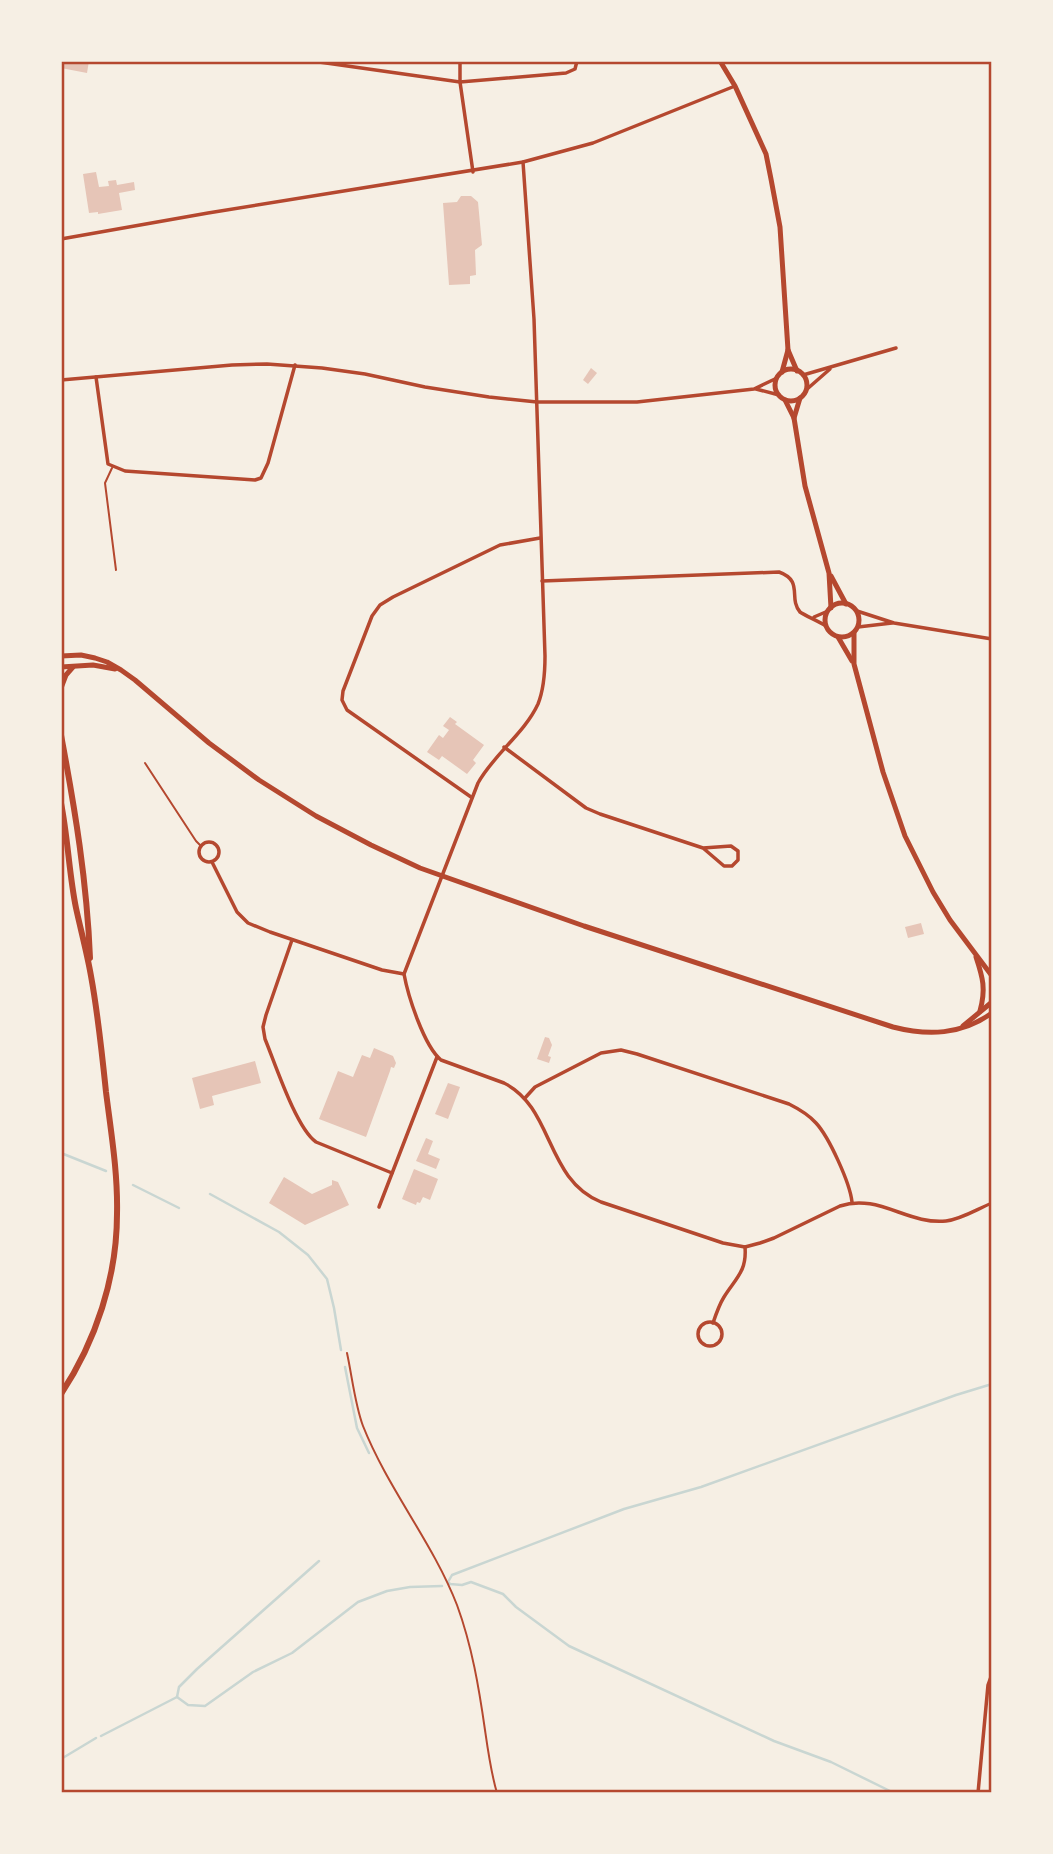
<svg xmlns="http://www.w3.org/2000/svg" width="1053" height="1854" font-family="'Open Sans',sans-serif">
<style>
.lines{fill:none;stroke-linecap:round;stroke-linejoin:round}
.stream{stroke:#c9d6d2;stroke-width:2.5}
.building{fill:#e6c5b7}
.path{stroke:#b5482f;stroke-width:2}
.service{stroke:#b5482f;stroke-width:2}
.minor{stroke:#b5482f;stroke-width:3.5}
.tertiary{stroke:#b5482f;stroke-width:5}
.secondary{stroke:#b5482f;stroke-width:5}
.primary{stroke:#b5482f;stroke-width:6}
.neatline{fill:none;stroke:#b5482f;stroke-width:2.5}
</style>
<rect width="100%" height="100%" fill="#f6efe4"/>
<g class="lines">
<!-- stream -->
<g class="stream">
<path d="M61 1153 106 1171"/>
<path d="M133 1185 179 1208"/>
<path d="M210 1194 279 1232 308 1255 327 1279 334 1308 341 1350"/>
<path d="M345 1367 357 1428 369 1453"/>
<path d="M177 1697 179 1687 197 1669 319 1561"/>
<path d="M101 1736 177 1697 188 1705 205 1706 253 1672 292 1653 358 1602 387 1591 410 1587 442 1586"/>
<path d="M61 1759 96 1738"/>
<path d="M894 1793 831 1762 774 1741 569 1646 516 1607 503 1594 471 1582 462 1585 450 1584 448 1582 452 1575 624 1509 701 1487 956 1395 992 1384"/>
</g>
</g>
<!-- building -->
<g class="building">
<path d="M61 61H89L87 73 61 68Z"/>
<path d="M96 172 99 187 109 186 108 181 116 180 117 185 134 182 135 190 119 193 122 210 98 214V212L89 213 83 174Z"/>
<path d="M461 196H471L478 202 482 245 475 250 476 275 470 276V284L449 285 443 203 457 202Z"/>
<path d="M591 368 597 373 588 384 583 380Z"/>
<path d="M450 717 457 722 455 724 484 745 473 760 476 763 467 774 442 756 439 760 427 752 439 735 443 738 449 730 443 726Z"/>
<path d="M921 923 924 934 908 938 905 927Z"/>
<path d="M545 1037 549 1038 552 1045 548 1056 551 1057 549 1063 537 1059Z"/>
<path d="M374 1048 393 1056 396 1063 394 1068 391 1067 390 1071 366 1137 319 1119 338 1071 353 1077 362 1055 370 1058Z"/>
<path d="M255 1061 261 1083 212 1096 214 1105 200 1109 192 1078Z"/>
<path d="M448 1083 460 1087 448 1119 435 1114Z"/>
<path d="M426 1138 433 1141 428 1154 440 1159 436 1169 416 1161Z"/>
<path d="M414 1169 438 1179 430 1200 423 1197 420 1203 417 1202 416 1205 402 1199Z"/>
<path d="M284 1177 312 1194 332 1185V1180L338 1182 349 1205 305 1225 269 1203Z"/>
</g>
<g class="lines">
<!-- path -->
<path class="path" d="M347 1353C352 1376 355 1405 363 1426 388 1489 433 1543 457 1605 472 1646 479 1688 485 1730 488 1751 491 1773 497 1793"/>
<!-- service -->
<g class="service">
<path d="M112 468 105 483 116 570"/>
<path d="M145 763 196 841 201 846"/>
</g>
<!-- minor -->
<g class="minor">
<path d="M312 61 460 82 566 73 575 69 577 61"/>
<path d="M460 61V82L473 172"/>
<path d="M523 162 534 319 545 656C545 673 544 689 538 704 524 734 494 754 478 783L404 974C408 996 424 1046 441 1060L504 1083C554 1108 545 1179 601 1202L723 1243 745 1247 760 1243 774 1238 840 1206C878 1193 908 1225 946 1221 962 1219 977 1209 992 1203"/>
<path d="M61 239 208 213 523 162 593 143 735 86"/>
<path d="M803 375 896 348"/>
<path d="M96 377 108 464 125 471 255 480 261 478 268 463 295 365"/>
<path d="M61 380 232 365 267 364 322 368 365 374 425 387 489 397 537 402H637L754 389 777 378"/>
<path d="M756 389 779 395"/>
<path d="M806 390 830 369"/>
<path d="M542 581 779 572C804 581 788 598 800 612 804 615 820 622 826 626"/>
<path d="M857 611 894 623 992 639"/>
<path d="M814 617 828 611"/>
<path d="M858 627 892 623"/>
<path d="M504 747 586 808 600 814 703 848 731 846 738 851V860L732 866H724L703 848"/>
<path d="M471 797 347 710 342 700 343 691 372 616 380 605 393 597 500 545 540 538"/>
<circle cx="209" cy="852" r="10"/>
<path d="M212 862 237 912 248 923 270 932 382 970 404 974"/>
<path d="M292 940 266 1015 263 1027 265 1039C275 1063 296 1128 316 1142L392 1173"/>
<path d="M525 1098 535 1087 601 1053 621 1050 637 1054 789 1104C799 1109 808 1114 816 1123 829 1137 850 1183 852 1202"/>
<path d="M379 1207 437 1057"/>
<circle cx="710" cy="1334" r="12"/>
<path d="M713 1323C716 1314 719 1305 724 1297 736 1278 747 1271 745 1247"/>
<path d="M978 1793 988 1685 992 1674"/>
</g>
<!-- tertiary -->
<g class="tertiary">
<path d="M720 61 735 86 766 154 771 179 780 227 788 350 782 372"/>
<path d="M788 350 797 371"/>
<circle cx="791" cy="385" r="16"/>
<path d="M785 400 794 418 805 486 829 573 831 608"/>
<path d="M794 418 800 398"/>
<path d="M831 576 846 604"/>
<circle cx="842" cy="620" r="17"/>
<path d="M854 633V664L883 772 905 836 933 892 950 920 992 976"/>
<path d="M838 637 852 661"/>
</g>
<!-- secondary -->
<g class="secondary">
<path d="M61 656 81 655 95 658 107 662 121 670 135 680 209 743 259 780 316 816 371 845 420 868 584 926 893 1027C928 1036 961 1035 992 1013"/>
<path d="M61 667 93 665 115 669"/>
<path d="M61 688 66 675 73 667"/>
<path d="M976 957C983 978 986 989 980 1011"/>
<path d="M963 1026 992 1002"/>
</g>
<!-- primary -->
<g class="primary">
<path d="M61 735C75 809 87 882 90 958"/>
<path d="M61 803C68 838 69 874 76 908 81 931 87 953 91 976 98 1014 102 1053 106 1092 111 1132 118 1173 117 1214 117 1277 96 1341 61 1394"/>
</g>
</g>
<!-- border -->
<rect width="1053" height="1854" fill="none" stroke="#f6efe4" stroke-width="126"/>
<rect x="63" y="63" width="927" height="1728" class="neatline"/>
</svg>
